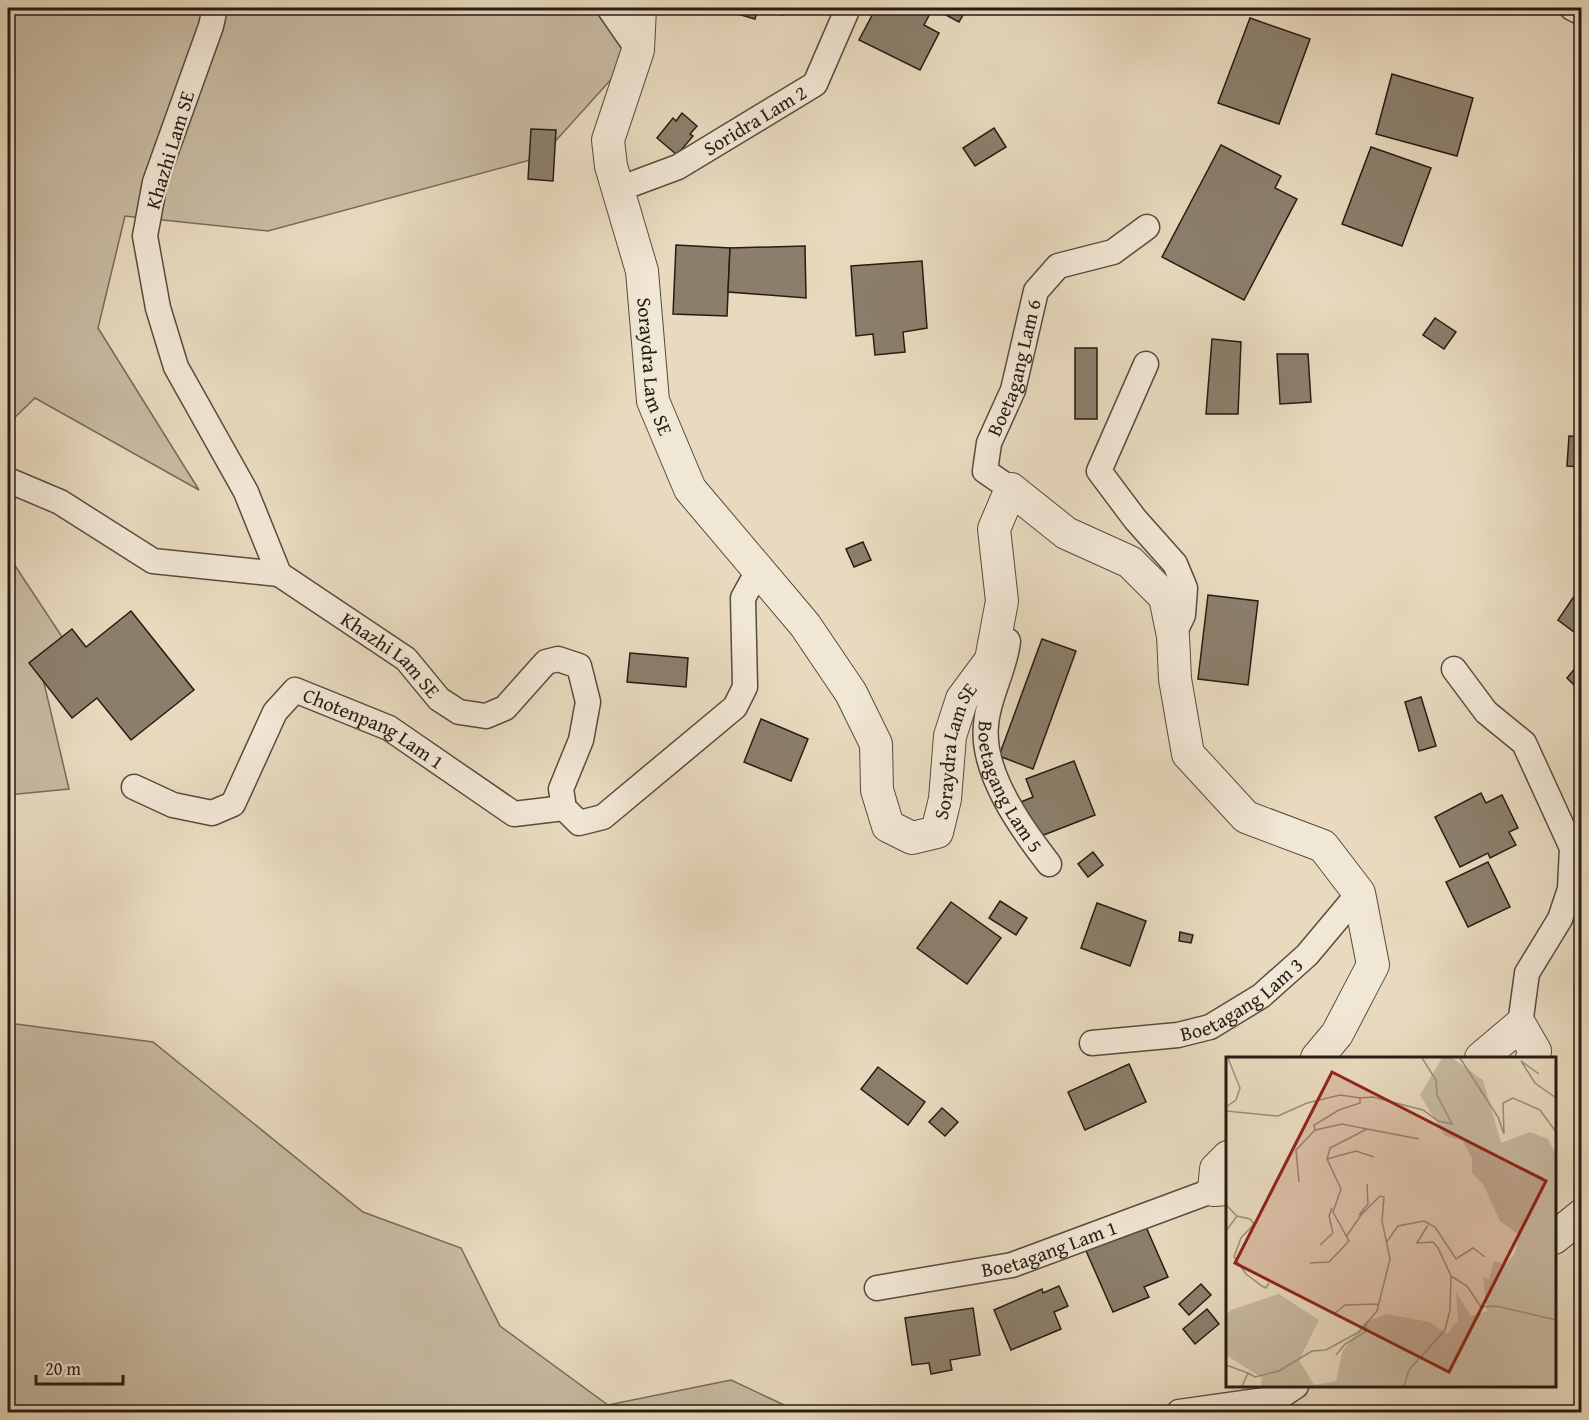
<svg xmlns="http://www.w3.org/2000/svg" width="1589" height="1420" font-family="'Gentium Book Plus',serif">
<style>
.green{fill:#c8baa2;stroke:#776b5a;stroke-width:1.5}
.building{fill:#8b7f6c;stroke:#261c13;stroke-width:1.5}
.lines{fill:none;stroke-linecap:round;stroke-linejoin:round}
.minor-casing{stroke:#574c3e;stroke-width:27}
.tertiary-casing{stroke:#574c3e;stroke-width:34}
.minor{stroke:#f1e7d5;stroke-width:24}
.tertiary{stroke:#f1e7d5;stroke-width:32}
.labels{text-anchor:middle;stroke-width:4.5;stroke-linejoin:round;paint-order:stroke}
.street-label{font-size:20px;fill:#261c13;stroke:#f1e7d5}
.inset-road{fill:none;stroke:#9b8e7a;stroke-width:1.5}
.view{fill:#8f2418;fill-opacity:0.15;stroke:#8f2418;stroke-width:3}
.inset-edge{fill:none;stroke:#261c13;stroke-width:3}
</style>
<rect width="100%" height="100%" fill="#e9dabf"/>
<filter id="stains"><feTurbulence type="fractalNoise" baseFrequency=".00333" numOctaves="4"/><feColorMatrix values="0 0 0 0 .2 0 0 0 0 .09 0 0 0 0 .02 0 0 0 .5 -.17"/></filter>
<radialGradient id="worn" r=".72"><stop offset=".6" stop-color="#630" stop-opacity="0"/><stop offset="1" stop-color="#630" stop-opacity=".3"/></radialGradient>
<!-- green -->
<g class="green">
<path d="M8 8H652L644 43 541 157 268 231 125 216 98 328 199 490 35 398 8 424Z"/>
<path d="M8 555 80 664 40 666 69 789 8 795Z"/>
<path d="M8 1023 153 1042 363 1212 461 1248 500 1326 608 1405 731 1380 799 1412H8Z"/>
</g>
<!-- building -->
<g class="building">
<path d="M725 8H784L782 15 758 8 755 19 724 10Z"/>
<path d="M876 8H967L959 22 933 8 924 25 939 33 920 70 859 40Z"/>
<path d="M1250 18 1310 39 1279 124 1218 103Z"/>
<path d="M1392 74 1473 98 1457 156 1376 134Z"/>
<path d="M682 113 697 126 690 134 693 136 677 155 657 138 673 118 676 121Z"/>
<path d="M994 128 1006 147 975 166 963 148Z"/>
<path d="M531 129 556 130 553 181 528 179Z"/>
<path d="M1221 145 1281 176 1275 188 1297 199 1244 300 1162 257Z"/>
<path d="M1371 147 1431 168 1402 246 1342 224Z"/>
<path d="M676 245 730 248 727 316 673 314Z"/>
<path d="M805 246 806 298 728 292 730 248Z"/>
<path d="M922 261 927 328 903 332 905 352 875 355 873 334 856 336 851 266Z"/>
<path d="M1435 318 1456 332 1444 349 1423 335Z"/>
<path d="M1212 339 1241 342 1238 414H1206Z"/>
<rect x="1075" y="348" width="22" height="71"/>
<path d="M1277 354H1308L1311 402 1280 404Z"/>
<path d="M1569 436 1582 437V467L1567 466Z"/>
<path d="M863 542 871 560 854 567 846 549Z"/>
<path d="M1581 586H1582V638L1558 620Z"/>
<path d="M1208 595 1258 601 1248 685 1198 679Z"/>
<path d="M131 611 194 690 131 740 97 698 72 718 29 663 72 629 86 647Z"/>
<path d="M1042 639 1076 651 1033 769 999 756Z"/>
<path d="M630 653 688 658 686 687 627 682Z"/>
<path d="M1582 660V693L1567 678Z"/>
<path d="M1421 697 1436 746 1419 751 1405 702Z"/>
<path d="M761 719 808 739 791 781 744 762Z"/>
<path d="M1074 761 1095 815 1036 838 1021 802 1033 797 1026 779Z"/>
<path d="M1481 793 1486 803 1502 795 1518 828 1509 832 1516 845 1490 858 1488 853 1460 867 1435 817Z"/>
<path d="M1093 852 1103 865 1088 877 1078 864Z"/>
<path d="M1488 862 1510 907 1468 927 1446 882Z"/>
<path d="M1000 901 1027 918 1016 935 989 918Z"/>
<path d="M951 902 1001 938 967 984 917 948Z"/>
<path d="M1097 903 1146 921 1130 966 1081 948Z"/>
<path d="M1180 932 1193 935 1191 943 1179 941Z"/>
<path d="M1129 1064 1146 1102 1085 1130 1068 1092Z"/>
<path d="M878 1067 925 1102 908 1125 861 1089Z"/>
<path d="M942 1108 958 1122 945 1136 929 1122Z"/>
<path d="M1142 1218 1168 1277 1144 1287 1149 1297 1113 1312 1083 1244Z"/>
<path d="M1201 1284 1211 1295 1189 1315 1179 1304Z"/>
<path d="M1059 1286 1068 1306 1054 1312 1061 1329 1011 1350 994 1310 1042 1289 1043 1293Z"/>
<path d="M973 1308 980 1355 950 1360 952 1370 931 1374 929 1363 912 1365 905 1318Z"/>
<path d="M1207 1309 1219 1324 1195 1344 1183 1329Z"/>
</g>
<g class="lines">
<defs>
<g id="minor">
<path id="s1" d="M215 8 211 26 155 182 145 236 158 308 176 367 246 492 279 574 406 659 439 699 459 712 486 716 505 708 546 662 558 659 579 666 588 702 581 740 561 789 564 808 579 823 603 817 735 707 745 687 743 598 759 569"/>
<path d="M609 8 638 50"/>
<path d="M1572 8 1582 13"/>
<path id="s2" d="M619 189 678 167 815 84 848 8"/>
<path d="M1146 364 1099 471 1135 519 1175 564 1185 588 1183 615 1173 636"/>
<path d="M8 480 60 502 153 561 279 574"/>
<path id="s3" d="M1011 489 985 471 989 443 1013 390 1036 291 1058 266 1113 252 1147 227"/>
<path id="s4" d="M1008 641C1005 670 988 696 986 725 981 772 1021 828 1049 864"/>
<path d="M1454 669 1486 712 1524 743 1572 848 1570 889 1560 919 1527 973 1520 1025"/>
<path id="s5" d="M134 787 173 805 212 813 233 804 275 712 295 690 389 728 514 814 564 808"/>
<path id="s6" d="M1092 1043 1178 1035 1210 1027 1261 996 1307 955 1359 893"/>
<path id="s7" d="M877 1288 1012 1265 1214 1190"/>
<path d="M1179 1412 1278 1398 1296 1386"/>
</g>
<g id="tertiary">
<path id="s8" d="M640 8 638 50 608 140 611 166 642 271 653 401 690 489 805 625 851 693 876 744 877 790 888 826 912 838 937 832 945 799 950 736 962 699 991 660 1002 601 994 529 1011 489 1066 533 1130 562 1165 597 1173 636 1175 679 1188 754 1246 817 1323 846 1359 893 1373 965 1337 1034 1317 1058"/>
<path d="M1481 1058 1520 1025 1535 1051 1532 1058"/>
<path d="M1228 1157 1216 1169 1214 1190 1228 1189"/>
<path d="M1554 1238 1582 1215"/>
</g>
</defs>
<!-- minor casing -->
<use href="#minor" class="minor-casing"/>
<!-- tertiary casing -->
<use href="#tertiary" class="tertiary-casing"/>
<!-- minor -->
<use href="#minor" class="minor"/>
<!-- tertiary -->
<use href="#tertiary" class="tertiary"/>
</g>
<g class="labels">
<!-- street labels -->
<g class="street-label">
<text dy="7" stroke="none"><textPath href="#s2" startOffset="153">Soridra Lam 2</textPath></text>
<text transform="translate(170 150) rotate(-73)" y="7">Khazhi Lam SE</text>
<text dy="7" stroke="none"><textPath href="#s8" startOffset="369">Soraydra Lam SE</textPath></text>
<text dy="7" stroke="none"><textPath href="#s3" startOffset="140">Boetagang Lam 6</textPath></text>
<text dy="7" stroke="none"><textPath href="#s1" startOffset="744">Khazhi Lam SE</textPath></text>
<text dy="7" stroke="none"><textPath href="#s5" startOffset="324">Chotenpang Lam 1</textPath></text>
<text dy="7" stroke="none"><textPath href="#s8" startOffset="1035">Soraydra Lam SE</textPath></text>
<text dy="7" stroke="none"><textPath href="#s4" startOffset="154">Boetagang Lam 5</textPath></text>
<text dy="7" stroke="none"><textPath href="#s6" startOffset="160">Boetagang Lam 3</textPath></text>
<text dy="7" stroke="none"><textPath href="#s7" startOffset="177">Boetagang Lam 1</textPath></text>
</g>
</g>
<!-- overview -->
<g transform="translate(1226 1057)">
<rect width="330" height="330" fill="#e9dabf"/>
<path d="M216 1H226L257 23 275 86 304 75 322 82 330 98V329H35L36 321 0 298V258L5 253 53 237 93 263 73 303 88 328 110 324 117 293 139 265 161 257 203 265 221 277 232 264 230 235 245 259 261 254 257 220 263 222 268 204 279 208 289 196 293 178 274 164 257 127 246 116V102L237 84 219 79 194 38Z" fill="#c8baa2"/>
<path class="inset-road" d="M234 1 272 60 278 77 277 46 287 41 314 53 330 75M313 17 295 4 309 26 330 41M134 41 147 40 197 53 212 64 226 67 211 38 210 23 196 1M0 50 10 43 14 31 2 1M0 54 52 59 81 46 114 38 134 41V46L113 53 88 68 89 73 116 67 141 72 104 91 101 102 115 132 107 155 123 184 103 205 84 206M141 72 193 82M101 102 130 94 148 100M73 125 70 93 89 73M0 148 11 159 24 162 28 167 15 181 8 200 20 217 36 229 40 231 43 226M133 158 142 147 141 127M0 174 11 159M160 186 172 169 198 164 209 170 230 202 247 191 259 200M94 188 107 176 103 159 106 151M225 219 241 229 255 250 270 249 330 263M109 256 119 248 153 247M110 298 119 287 139 275 141 264M0 308 22 316M16 329 22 316 29 320 53 314 86 294 100 293 133 275 151 254 164 202 156 164 158 140 154 139 135 158 120 180M178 329 183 313 219 273 224 253 225 219 212 191 207 185 191 186 202 168"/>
<path class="view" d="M106 15 320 124 223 315 9 206Z"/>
<rect width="330" height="330" class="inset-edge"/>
</g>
<!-- margin -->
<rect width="1589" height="1420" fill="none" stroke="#e9dabf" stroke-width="30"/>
<rect x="9" y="9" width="1571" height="1402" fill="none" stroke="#261c13" stroke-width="3"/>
<rect x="15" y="15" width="1559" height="1390" fill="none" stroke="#261c13" stroke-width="1.5"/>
<!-- scale -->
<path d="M36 1375v9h87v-9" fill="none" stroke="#261c13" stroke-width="3"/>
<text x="45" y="1375" font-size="18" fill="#261c13" stroke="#f1e7d5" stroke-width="4.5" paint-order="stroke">20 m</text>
<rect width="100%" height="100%" filter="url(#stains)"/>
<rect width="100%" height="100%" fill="url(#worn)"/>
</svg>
